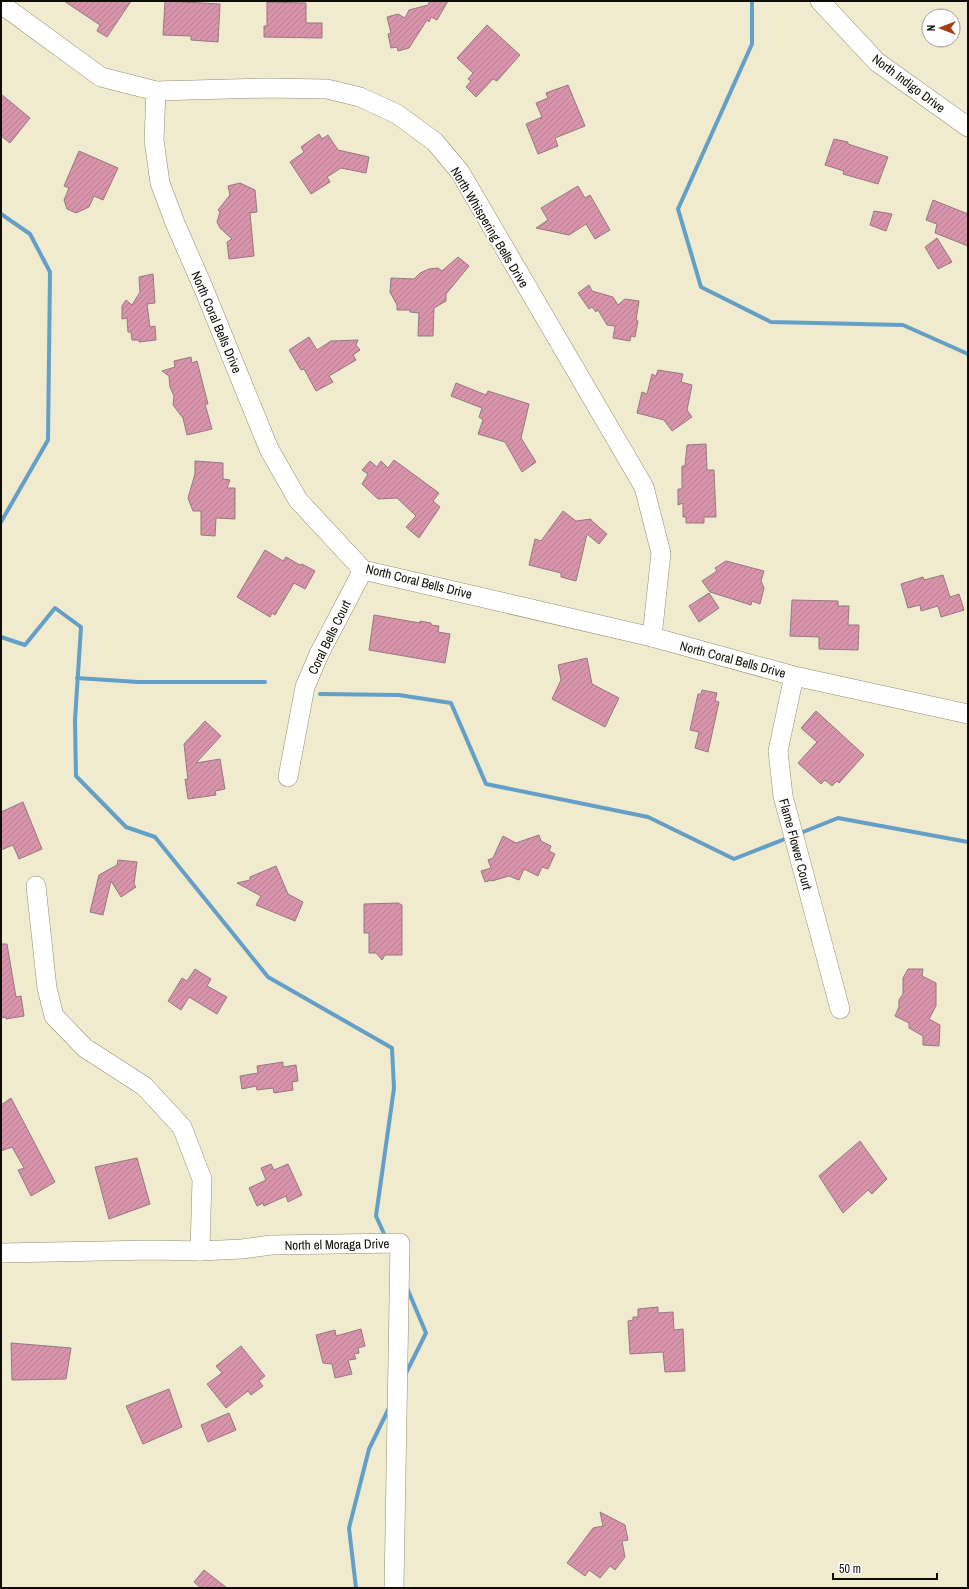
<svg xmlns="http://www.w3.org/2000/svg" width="969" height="1589" font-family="'Archivo Narrow',sans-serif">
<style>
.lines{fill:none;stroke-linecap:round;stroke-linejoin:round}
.stream{stroke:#639fc6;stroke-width:4}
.building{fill:url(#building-hatch);stroke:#957982}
.minor-casing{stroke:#938d73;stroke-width:20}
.minor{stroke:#fff;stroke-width:19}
.labels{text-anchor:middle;stroke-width:3.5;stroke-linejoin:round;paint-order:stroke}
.street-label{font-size:13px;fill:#0e0c04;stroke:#fff}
</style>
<defs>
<pattern id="building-hatch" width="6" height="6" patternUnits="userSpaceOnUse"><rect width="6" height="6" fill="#d794aa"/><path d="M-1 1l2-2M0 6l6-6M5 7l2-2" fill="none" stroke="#b77e91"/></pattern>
</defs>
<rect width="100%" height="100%" fill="#f0eace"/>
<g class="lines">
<!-- stream -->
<g class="stream">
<path d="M752 1V44L678 209 701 287 771 322 903 325 968 354"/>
<path d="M1 214 30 234 50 272 48 440 1 522"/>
<path d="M1 637 25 645 55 608 81 627 75 720 76 776 126 827 155 837 268 977 392 1048 394 1088 376 1216 386 1238"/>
<path d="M77 678 138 682H265"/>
<path d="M320 694 399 695 451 703 486 784 648 817 734 859 790 837"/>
<path d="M798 834 838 818 968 842"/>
<path d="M405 1375 426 1333 407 1288"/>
<path d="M356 1588 349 1528 369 1449 390 1406"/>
</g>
</g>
<!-- building -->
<g class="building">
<path d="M64 1H131L107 37 97 31 100 25Z"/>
<path d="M165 1 220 4 218 42 191 40V36L163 35Z"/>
<path d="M430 1H448L437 20 431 17 429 22 427 20 409 48 398 51 397 47 391 48 388 34 391 33 387 17 398 14 405 18 409 10 428 5Z"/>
<path d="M267 2 306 3V23H322V38L264 37V26H267Z"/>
<path d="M487 25 520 55 497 81 493 79 476 97 466 87 471 81 468 79 473 73 457 58Z"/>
<path d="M568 85 585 126 555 138 558 146 538 154 526 124 542 117 536 103 548 98 546 93Z"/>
<path d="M1 94 30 118 10 143 1 136Z"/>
<path d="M319 134 322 139 328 135 338 150 369 157 366 173 341 168 327 177 330 182 311 194 290 162 304 152 301 147Z"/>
<path d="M834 139 848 142V144L888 157 878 184 843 174 844 171 825 165Z"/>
<path d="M79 151 118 168 103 200 94 196 89 207 76 213 67 209 64 200 69 188 64 186Z"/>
<path d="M240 183 255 190 257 212 250 213 254 256 229 259 227 242 232 239 220 228 217 222 220 212 218 210 230 195 228 186Z"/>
<path d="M578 186 585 198 590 195 610 230 595 239 586 224 569 235 536 228 548 220 541 208Z"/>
<path d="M933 200 968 214V246L935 233 937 224 926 220Z"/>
<path d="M874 211 892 214 886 231 870 225Z"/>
<path d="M937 238 952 262 938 269 925 247Z"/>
<path d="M458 257 469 266 446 294V301L434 308 433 336H418L419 313 410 312V310H397V305L390 292 391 278 414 279 420 273 429 269 438 268 442 271Z"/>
<path d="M153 274 155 303 147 304 150 327 155 326 156 340 139 342V340H132L131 332H128L127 318 122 319V306L126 300 132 305 140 292 139 277Z"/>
<path d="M589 285 592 291 613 297 618 305 625 299 639 301 636 320 638 321 635 337 631 336 630 341 613 338 615 326 607 325 598 310 596 312 592 307 589 309 578 293Z"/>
<path d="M309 337 317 350 331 341 358 340 356 345 360 350 353 355 356 360 329 376 333 382 316 391 304 369 301 370 289 350Z"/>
<path d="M191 357 192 363 197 361 208 404H205L212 429 187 435 183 418 173 405 174 396 170 387 169 376 162 371 175 367 174 361Z"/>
<path d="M658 370 683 374 681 382 692 385 687 410 692 417 672 431 664 420 637 413 642 392 647 394 652 374 656 376Z"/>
<path d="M456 383 486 395 488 391 529 404 521 438 536 462 522 472 505 442 478 434 483 420 479 417 482 408 451 396Z"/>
<path d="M706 444 707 470H714L716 517H704V523H686V517H683V503L678 505V489H682V466H685L687 445Z"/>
<path d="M394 460 439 493 433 501 440 507 419 538 406 527 416 516 397 498 378 499 362 484 368 474 362 470 370 461 377 467 381 461 388 468Z"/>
<path d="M195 461 223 463V479L230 480 227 488H235V519L216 518 215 536 201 535V511H193L188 498 195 474Z"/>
<path d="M563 511 576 521 591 519V520L607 534 599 544 587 534 576 581 561 577V573L529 565 535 539 541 541Z"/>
<path d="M265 550 283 561 286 557 300 565 302 564 315 571 305 589 294 583 275 615 272 613 270 617 237 597Z"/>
<path d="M726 561 764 571 761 581 764 588 760 604 752 601 751 605 710 592 702 581 717 571 715 568Z"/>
<path d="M943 575 950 597 959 594 964 610 941 617 938 606 921 611 920 605 908 608 901 584 923 577 924 580Z"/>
<path d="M709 593 719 608 699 622 689 606Z"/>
<path d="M792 600 838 601V606H849L848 625H859L858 650 819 649V637L790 636Z"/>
<path d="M374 615 420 623V621L431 623V625L439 626 438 632 450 634 445 663 369 650Z"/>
<path d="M587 658 592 684 619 698 605 727 552 699 561 680 558 665Z"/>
<path d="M702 690 717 693 715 701 719 702 708 752 695 748 699 732 690 730 698 694H701Z"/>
<path d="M816 711 864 755 839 783 837 781 832 786 825 780 821 784 798 763 817 742 801 728Z"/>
<path d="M205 721 221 736 196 763 220 759 225 789 215 791 216 795 188 799 185 779 188 780 184 744Z"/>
<path d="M23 802 42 849 19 859 13 845 1 850V812Z"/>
<path d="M539 835 541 841 551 846 549 851 555 854 548 869 542 867 538 876 524 869 519 880 509 876 492 881V880L485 882 481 871 491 868 488 860 493 858 503 836 516 843Z"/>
<path d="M118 860 137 862 134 884 136 887 121 897 111 881 103 915 90 912 99 875 117 865Z"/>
<path d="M276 866 288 894 303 902 295 921 256 905 261 896 237 883 250 880V877Z"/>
<path d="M398 903 402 905V955H385L382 960 376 953H369V933H364V904Z"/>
<path d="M1 944H7L16 997 21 996 24 1016 6 1019V1017L1 1018Z"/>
<path d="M195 969 211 979 207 986 227 997 217 1014 189 997 181 1010 168 1001 182 978 187 981Z"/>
<path d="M908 969H923L922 976 936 983V1006L929 1019 940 1025 939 1046 923 1045V1036L909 1028V1023L895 1016 899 1007V1000L903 994V978Z"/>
<path d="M283 1062V1067L296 1065 298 1081 292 1082 293 1090 274 1093 273 1088 257 1090 256 1086 242 1089 240 1076 258 1073 257 1066Z"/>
<path d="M11 1098 55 1182 31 1196 18 1170 24 1168 12 1147 1 1151V1105Z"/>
<path d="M860 1141 887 1179 872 1194 868 1190 843 1213 819 1176Z"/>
<path d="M137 1158 150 1204 109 1219 95 1167Z"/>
<path d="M271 1164 274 1170 288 1164 302 1195 288 1202 286 1196 264 1206 263 1203 257 1206 249 1188 266 1180 261 1168Z"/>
<path d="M658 1307V1313L673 1312 674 1330 683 1329 685 1371 665 1372 663 1352 630 1354 628 1321 633 1320V1317H638V1309Z"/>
<path d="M361 1329 365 1346 358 1348 359 1353 354 1354 356 1359 348 1360 352 1374 335 1378 332 1364 323 1363 316 1335 335 1330 336 1336Z"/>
<path d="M11 1343 71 1348 66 1379 12 1380Z"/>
<path d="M241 1346 265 1376 259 1381 263 1386 251 1395 248 1391 226 1408 207 1384 222 1373 216 1366Z"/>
<path d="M169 1389 182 1427 143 1444 126 1406Z"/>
<path d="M229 1413 236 1430 208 1442 201 1425Z"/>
<path d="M600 1512 625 1525 628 1540 622 1541 625 1557 615 1570 610 1566 600 1578 589 1570 585 1576 567 1563 593 1528 603 1526Z"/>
<path d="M204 1570 227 1588H201L194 1582Z"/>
</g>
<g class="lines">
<defs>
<g id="minor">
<path d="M820 1 877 62 968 127"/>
<path d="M1 4 101 77 156 91 268 88 327 89 360 97 397 114 435 142 460 172 644 487 661 553 652 637"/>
<path d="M156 91 154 140 160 183 175 223 203 287 269 449 298 500 363 570 652 637 794 676 968 714"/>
<path d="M794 676 778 751 783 796 840 1009"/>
<path d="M288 777 305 687 319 654 363 570"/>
<path d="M36 886 47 988 54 1016 85 1048 144 1086 182 1127 202 1179 200 1251"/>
<path d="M1 1253 152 1250 200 1251 242 1249 271 1245 400 1243 394 1588"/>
</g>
</defs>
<!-- minor casing -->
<use href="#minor" class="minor-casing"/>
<!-- minor -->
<use href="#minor" class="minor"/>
</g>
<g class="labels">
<!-- street labels -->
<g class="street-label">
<text transform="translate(909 83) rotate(37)" y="5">North Indigo Drive</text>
<text transform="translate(490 227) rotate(59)" y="5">North Whispering Bells Drive</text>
<text transform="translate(217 322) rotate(67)" y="5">North Coral Bells Drive</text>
<text transform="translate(419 581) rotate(14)" y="5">North Coral Bells Drive</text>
<text transform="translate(329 637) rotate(-64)" y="5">Coral Bells Court</text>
<text transform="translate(733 659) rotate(15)" y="5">North Coral Bells Drive</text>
<text transform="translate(796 844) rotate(75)" y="5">Flame Flower Court</text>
<text transform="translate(337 1244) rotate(-1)" y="5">North el Moraga Drive</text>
</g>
</g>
<!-- border -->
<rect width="969" height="1589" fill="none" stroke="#0e0c04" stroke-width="4"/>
<!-- north arrow -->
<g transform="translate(941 28) rotate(270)"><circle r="19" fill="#ffffff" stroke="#9f9e9b"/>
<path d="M0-3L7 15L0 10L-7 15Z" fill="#a33e13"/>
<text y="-6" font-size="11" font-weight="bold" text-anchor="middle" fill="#0e0c04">N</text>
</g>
<!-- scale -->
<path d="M833 1573v6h104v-6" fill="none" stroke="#0e0c04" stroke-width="2"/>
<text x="839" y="1573" font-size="12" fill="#0e0c04" stroke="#ffffff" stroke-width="3" paint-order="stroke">50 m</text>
</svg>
